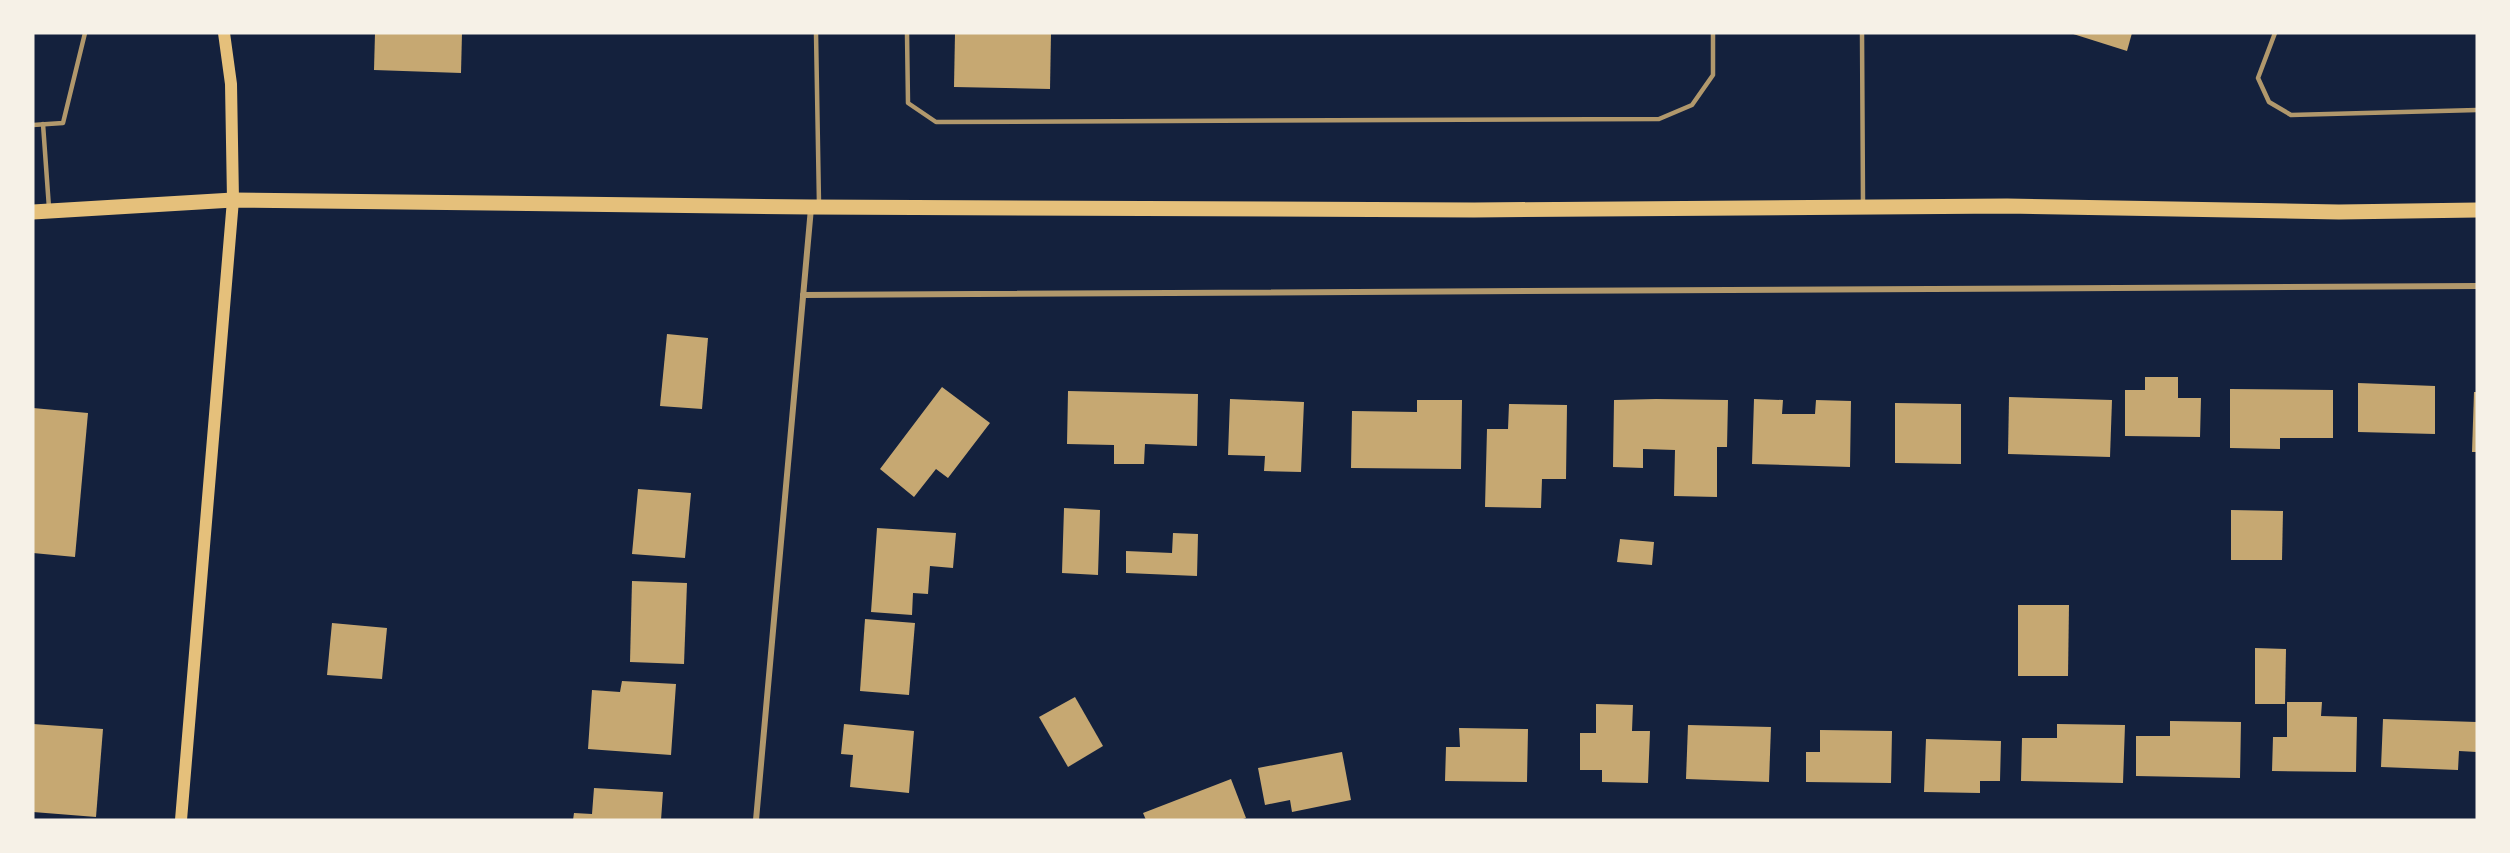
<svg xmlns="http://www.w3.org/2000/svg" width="2510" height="853" font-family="Signika,sans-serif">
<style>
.building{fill:#c6a872}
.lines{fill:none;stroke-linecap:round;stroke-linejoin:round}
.service{stroke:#b1986c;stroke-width:4.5}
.minor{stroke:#b1986c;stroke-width:6}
.secondary{stroke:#e5c07b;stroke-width:12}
.primary{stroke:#e5c07b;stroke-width:15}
</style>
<rect width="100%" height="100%" fill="#14213d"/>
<!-- building -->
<g class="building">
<path d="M375 33H462L461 73 374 70Z"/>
<path d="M955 33H1051L1050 89 954 87Z"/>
<path d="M2070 33H2132L2127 51Z"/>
<path d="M667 334 708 338 702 409 660 406Z"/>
<path d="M2145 377H2178V398H2201L2200 437 2125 436V390H2145Z"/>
<path d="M2358 383 2435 386V434L2358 432Z"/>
<path d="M942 387 990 423 948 478 936 469 914 497 880 469Z"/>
<path d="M2230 389 2333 390V438H2280V449L2230 448Z"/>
<path d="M1068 391 1198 394 1197 446 1145 444 1144 464H1114V445L1067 444Z"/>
<path d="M2474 392H2477V452H2472Z"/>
<path d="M2009 397 2112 400 2110 457 2008 454Z"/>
<path d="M1230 399 1304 402 1301 472 1264 471 1265 456 1228 455Z"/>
<path d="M1656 399 1728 400 1727 447H1717V497L1674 496 1675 450 1643 449V468L1613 467 1614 400Z"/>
<path d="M1754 399 1783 400 1782 414H1815L1816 400 1851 401 1850 467 1752 464Z"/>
<path d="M1417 400H1462L1461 469 1351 468 1352 411 1417 412Z"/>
<path d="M1895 403 1961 404V464L1895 463Z"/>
<path d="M1509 404 1567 405 1566 479H1542L1541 508 1485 507 1487 429H1508Z"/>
<path d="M33 408 88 413 75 557 33 553Z"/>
<path d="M638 489 691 493 685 558 632 554Z"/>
<path d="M1064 508 1100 510 1098 575 1062 573Z"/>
<path d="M2231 510 2283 511 2282 560H2231Z"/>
<path d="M877 528 956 533 953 568 930 566 928 594 913 593 912 615 871 612Z"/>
<path d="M1173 533 1198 534 1197 576 1126 573V551L1172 553Z"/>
<path d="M1620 539 1654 542 1652 565 1617 562Z"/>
<path d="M632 581 687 583 684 664 630 662Z"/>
<path d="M2018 605H2069L2068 676H2018Z"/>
<path d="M865 619 915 623 909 695 860 691Z"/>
<path d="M332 623 387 628 382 679 327 675Z"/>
<path d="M2255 648 2286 649 2285 704H2255Z"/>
<path d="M622 681 676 684 671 755 588 749 592 690 620 692Z"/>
<path d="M1075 697 1103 746 1068 767 1039 717Z"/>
<path d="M2287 702H2322L2321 716 2357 717 2356 772 2272 771 2273 737H2287Z"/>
<path d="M1596 704 1633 705 1632 731H1650L1648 783 1602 782V770H1580V733H1596Z"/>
<path d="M2383 719 2477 722V752L2459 751 2458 770 2381 767Z"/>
<path d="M2170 721 2241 722 2240 778 2136 776V736H2170Z"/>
<path d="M33 724 103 729 96 817 33 812Z"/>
<path d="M844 724 914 731 909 793 850 787 853 755 841 754Z"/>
<path d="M2057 724 2125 725 2123 783 2021 781 2022 738H2057Z"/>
<path d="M1688 725 1771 727 1769 782 1686 779Z"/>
<path d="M1459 728 1528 729 1527 782 1445 781 1446 747H1460Z"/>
<path d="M1820 730 1892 731 1891 783 1806 782V752H1820Z"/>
<path d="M1926 739 2001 741 2000 781H1980V793L1924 792Z"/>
<path d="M1342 752 1351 800 1292 812 1290 800 1265 805 1258 768Z"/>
<path d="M1231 779 1246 818 1240 820H1146L1143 813Z"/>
<path d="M594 788 663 792 661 820H573L574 813 592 814Z"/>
</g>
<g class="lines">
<!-- service -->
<g class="service">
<path d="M816 33 819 204"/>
<path d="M907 33 908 103 936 122 1659 119 1692 105 1713 75V33"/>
<path d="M1862 33 1863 204"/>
<path d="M2275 33 2258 78 2269 102 2291 115 2477 110"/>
<path d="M43 124 49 208"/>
<path d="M33 125 63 123 85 33"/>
</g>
<!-- minor -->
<g class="minor">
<path d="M803 295 2477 286"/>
<path d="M756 820 811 208"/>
</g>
<!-- secondary -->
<path class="secondary" d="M181 820 233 200 231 84 224 33"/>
<!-- primary -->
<path class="primary" d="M33 212 233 200 811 207 1474 210 2007 206 2339 212 2477 210"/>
</g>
<!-- border -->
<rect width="2510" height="853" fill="none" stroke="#f6f1e7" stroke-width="69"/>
</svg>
